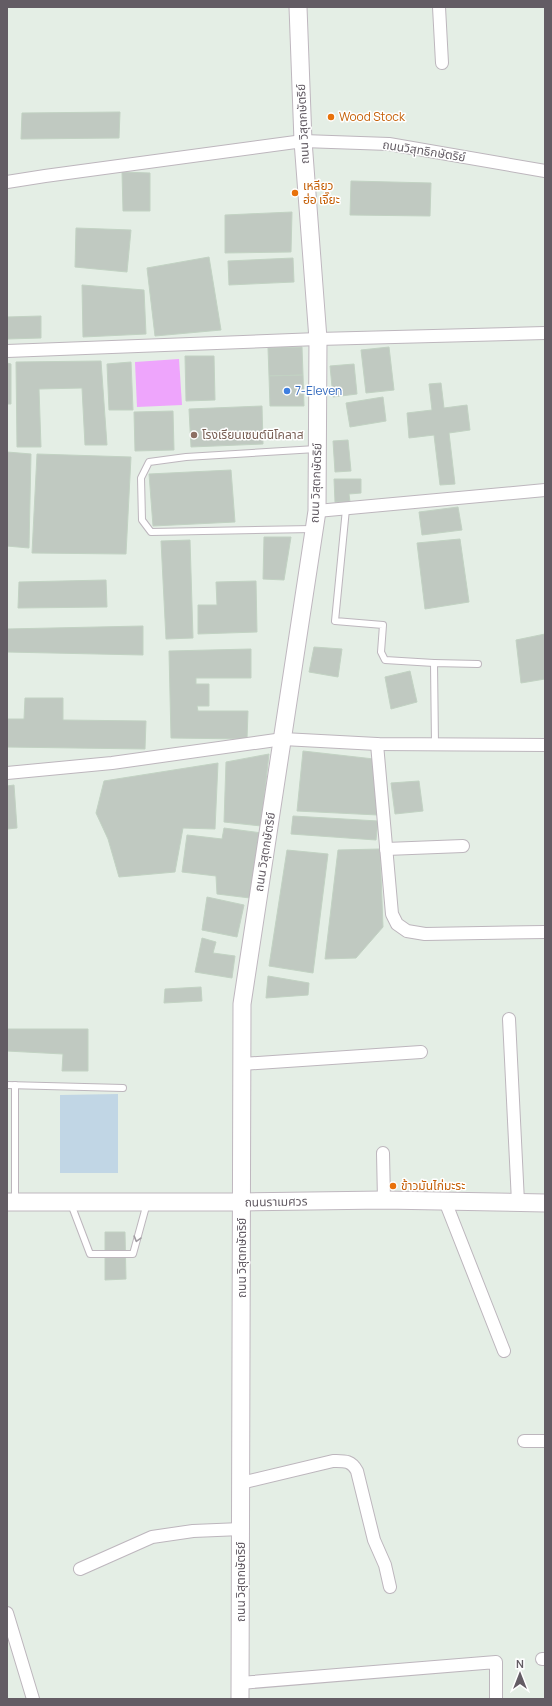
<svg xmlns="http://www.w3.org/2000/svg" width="552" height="1706" viewBox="0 0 552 1706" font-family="Manrope,'Noto Sans Thai',sans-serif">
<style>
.green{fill:#c1d6e5}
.water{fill:#eea5fc}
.building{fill:#c0c9c1;stroke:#c2d2c3}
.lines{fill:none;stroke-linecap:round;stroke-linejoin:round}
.lane-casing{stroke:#bdb6bd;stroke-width:8}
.street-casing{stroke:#bdb6bd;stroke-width:14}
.secondary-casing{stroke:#bfb7bf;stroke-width:19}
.lane{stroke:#fff;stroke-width:6}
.street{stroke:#fff;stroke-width:12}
.secondary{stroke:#fff;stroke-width:17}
.oneway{stroke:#a19da2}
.food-dot{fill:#e8710a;stroke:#fff;stroke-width:1.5}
.shop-dot{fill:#3f7fe0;stroke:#fff;stroke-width:1.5}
.education-dot{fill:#8d6e63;stroke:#fff;stroke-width:1.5}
.labels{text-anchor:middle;stroke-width:3;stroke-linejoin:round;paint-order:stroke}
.food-label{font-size:12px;fill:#c56008;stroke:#fff;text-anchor:start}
.street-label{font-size:12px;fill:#635c64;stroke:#fff}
.shop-label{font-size:12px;fill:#366cbe;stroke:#fff;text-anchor:start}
.education-label{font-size:12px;fill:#785e54;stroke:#fff;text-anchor:start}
</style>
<rect width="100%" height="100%" fill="#e4eee5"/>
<!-- green -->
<path class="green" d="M118,1094v79h-58v-78z"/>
<!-- water -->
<path class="water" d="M179,359l3,46 -45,2 -2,-45z"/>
<!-- building -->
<g class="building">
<path d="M120,112l-1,26 -98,1 1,-26z"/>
<path d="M122,172l28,1v38h-27z"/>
<path d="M351,181l80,2 -1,33 -80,-1z"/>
<path d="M292,212l-1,40 -66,1v-38z"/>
<path d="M76,228l55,2 -4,42 -52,-5z"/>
<path d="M209,257l12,73 -66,6 -8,-68z"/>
<path d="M293,258l1,24 -65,3 -1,-24z"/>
<path d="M82,285l62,5 2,44 -63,3z"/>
<path d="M41,316v22l-34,1v-22z"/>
<path d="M302,347l1,28 -34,1 -1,-28z"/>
<path d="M389,347l5,43 -28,3 -5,-43z"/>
<path d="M185,356h29l1,44 -29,1z"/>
<path d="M101,361l6,84h-22l-3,-57 -43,1 2,58h-24l-1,-85z"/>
<path d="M131,362l2,48h-24l-2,-46z"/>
<path d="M7,363l4,1v40h-4z"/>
<path d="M354,364l3,30 -24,3 -3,-31z"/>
<path d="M303,375l1,31h-34l-1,-30z"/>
<path d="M441,383l3,25 23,-3 3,25 -21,3 6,51 -15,1 -6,-50 -25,3 -2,-25 25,-3 -3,-26z"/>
<path d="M383,397l3,24 -36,6 -4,-24z"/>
<path d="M262,406l1,38 -72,3 -2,-38z"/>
<path d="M173,411l1,39 -39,1 -1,-39z"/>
<path d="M348,440l3,31 -16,1 -2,-31z"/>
<path d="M7,452l24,2 -2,94 -22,-2z"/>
<path d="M37,454l94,3 -5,97 -94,-1z"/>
<path d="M231,470l4,52 -82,4 -4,-52z"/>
<path d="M334,479h27v14l-12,1 1,8h-15z"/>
<path d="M458,507l4,23 -40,5 -3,-23z"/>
<path d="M264,537h27l-7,43 -21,-1z"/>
<path d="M460,539l9,63 -44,7 -8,-66z"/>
<path d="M190,540l3,98 -27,1 -5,-98z"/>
<path d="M106,580l1,27 -89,1 1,-26z"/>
<path d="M256,581l1,51 -59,2v-29h19l-1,-23z"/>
<path d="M143,626v29l-136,-3v-23z"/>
<path d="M545,634v45l-24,4 -5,-43z"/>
<path d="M314,647l28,2 -4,28 -29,-5z"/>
<path d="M251,649v29h-55v6h13v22h-12l1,5h50l-1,28 -76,-1 -2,-87z"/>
<path d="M410,671l7,31 -26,7 -6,-32z"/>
<path d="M25,698h38v22l83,1 -1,28 -138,-2v-28h17z"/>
<path d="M303,751l71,8 4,56 -81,-4z"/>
<path d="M269,754l-8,72 -37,-4 2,-60z"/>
<path d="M218,763l-3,66 -32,-1 -8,44 -56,5 -11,-38 -12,-26 8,-32z"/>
<path d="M419,781l4,30 -28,3 -4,-31z"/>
<path d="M14,785l3,43 -10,1v-43z"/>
<path d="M293,816l85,5 -2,19 -85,-6z"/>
<path d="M224,828l38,5 -12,65 -33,-4 -1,-18 -34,-4 5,-37 35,4z"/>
<path d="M380,849l3,78 -27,31 -31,1 13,-109z"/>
<path d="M287,850l41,4 -15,119 -44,-7z"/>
<path d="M207,897l37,8 -7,32 -35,-7z"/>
<path d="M202,938l14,4 -3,11 22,3 -3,22 -37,-6z"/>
<path d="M268,976l41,7 -1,12 -42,3z"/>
<path d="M201,987l1,14 -38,2 1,-14z"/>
<path d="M7,1029h81v42h-26l1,-17 -56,-3z"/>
<path d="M105,1232h20l1,47 -21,1z"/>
</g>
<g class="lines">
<defs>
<g id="lane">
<path d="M346,509l-11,112 48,4 -2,27 4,8 49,3"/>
<path d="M313,529l-162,3 -9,-12 -1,-42 8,-16 37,-5 130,-8"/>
<path d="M435,745l-1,-82 44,1"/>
<path d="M7,1085l116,3"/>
<path d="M15,1202v-117"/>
<path d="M71,1204l19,50h43l14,-51"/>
</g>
<g id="street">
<path d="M439,7l3,56"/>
<path d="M7,182l38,-6 258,-35 86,3 156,27"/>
<path d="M7,351l311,-12 227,-6"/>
<path d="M317,511l228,-21"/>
<path d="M377,744l15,170 5,10 10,7 18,3 120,-2"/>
<path d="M7,773l105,-10 171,-24 94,5 168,1"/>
<path d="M386,849l77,-3"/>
<path d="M509,1019l9,183"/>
<path d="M242,1064l179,-12"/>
<path d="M383,1153l1,47"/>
<path d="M445,1201l59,150"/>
<path d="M524,1441h21"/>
<path d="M241,1483l92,-22c11,0 18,-1 24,10l17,69 11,25 5,22"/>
<path d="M80,1569l72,-32 41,-6 48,-2"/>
<path d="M7,1613l26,86"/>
<path d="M542,1659h3"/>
<path d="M240,1683l256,-21v37"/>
</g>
<g id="secondary">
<path d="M7,1202h235l142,-2 161,3"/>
<path d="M240,1699l2,-695 75,-493 1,-172 -15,-198 -5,-134"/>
</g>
</defs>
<!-- lane casing -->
<use href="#lane" class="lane-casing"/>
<!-- street casing -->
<use href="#street" class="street-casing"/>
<!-- secondary casing -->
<use href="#secondary" class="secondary-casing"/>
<!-- lane -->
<use href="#lane" class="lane"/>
<!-- street -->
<use href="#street" class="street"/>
<!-- secondary -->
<use href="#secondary" class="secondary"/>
</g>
<!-- one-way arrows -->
<defs><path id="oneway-chevron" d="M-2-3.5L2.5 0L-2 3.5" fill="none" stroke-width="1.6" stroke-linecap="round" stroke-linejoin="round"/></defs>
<use class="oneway" href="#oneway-chevron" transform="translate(137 1239) rotate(106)"/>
<!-- markers -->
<g class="food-dot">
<circle cx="331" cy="117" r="4"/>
<circle cx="295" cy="193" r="4"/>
<circle cx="393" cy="1186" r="4"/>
</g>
<circle class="shop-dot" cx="287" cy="391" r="4"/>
<circle class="education-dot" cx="194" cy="435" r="4"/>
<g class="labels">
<!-- food labels -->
<g class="food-label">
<text x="339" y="121">Wood Stock</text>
<text x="303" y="190">เหลียว<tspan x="303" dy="14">ฮ่อ เจี๊ยะ</tspan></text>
<text x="401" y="1190">ข้าวมันไก่มะระ</text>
</g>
<!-- street labels -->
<g class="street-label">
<text transform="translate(303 124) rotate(-93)" y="4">ถนน วิสุตกษัตริย์</text>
<text transform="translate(424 151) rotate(9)" y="4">ถนนวิสุทธิกษัตริย์</text>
<text transform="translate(316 483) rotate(-88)" y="4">ถนน วิสุตกษัตริย์</text>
<text transform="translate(265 852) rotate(-81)" y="4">ถนน วิสุตกษัตริย์</text>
<text transform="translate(276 1202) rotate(-1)" y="4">ถนนราเมศวร</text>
<text transform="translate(242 1258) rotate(-90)" y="4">ถนน วิสุตกษัตริย์</text>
<text transform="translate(241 1582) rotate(-90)" y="4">ถนน วิสุตกษัตริย์</text>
</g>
<!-- shop labels -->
<g class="shop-label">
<text x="295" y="395">7-Eleven</text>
</g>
<!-- education labels -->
<g class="education-label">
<text x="202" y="439">โรงเรียนเซนต์นิโคลาส</text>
</g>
</g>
<!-- border -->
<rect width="552" height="1706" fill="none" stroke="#635c64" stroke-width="16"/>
<!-- north arrow -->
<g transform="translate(520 1674)" stroke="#ffffff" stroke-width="3" paint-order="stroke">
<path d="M0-3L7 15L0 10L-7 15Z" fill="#635c64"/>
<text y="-6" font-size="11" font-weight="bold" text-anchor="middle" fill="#635c64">N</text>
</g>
</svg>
